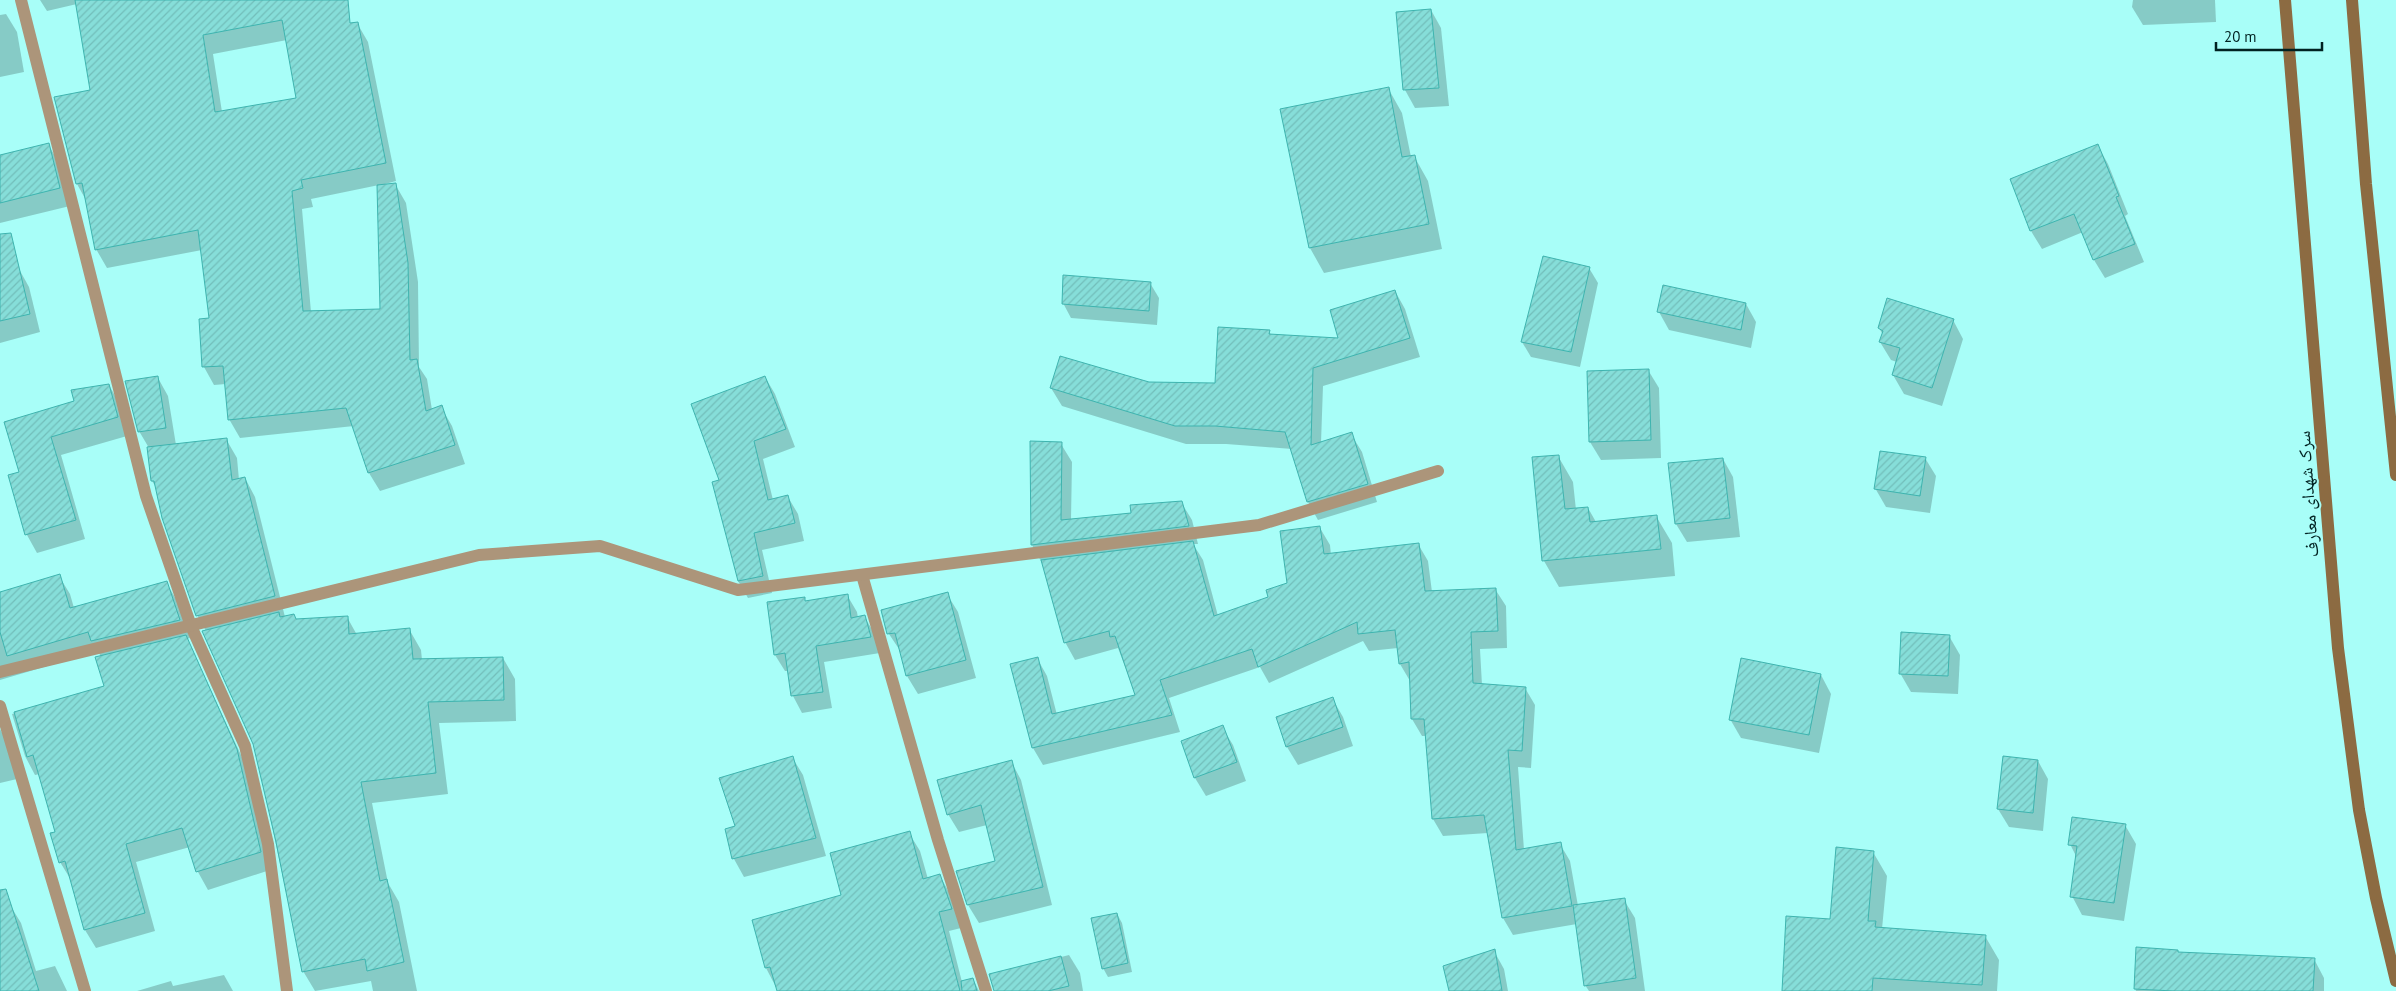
<svg xmlns="http://www.w3.org/2000/svg" width="2396" height="991" viewBox="0 0 2396 991" font-family="'PT Sans','Noto Naskh Arabic',sans-serif">
<style>
.shadow{fill:#0003;fill-rule:evenodd}
.building{fill:url(#building-hatch);stroke:#3eb4af;fill-rule:evenodd}
.lines{fill:none;stroke-linecap:round;stroke-linejoin:round}
.service{stroke:#ac957a;stroke-width:12}
.minor{stroke:#ac957a;stroke-width:12}
.secondary{stroke:#8c6b42;stroke-width:12}
.labels{text-anchor:middle;stroke-width:4;stroke-linejoin:round;paint-order:stroke}
.street-label{font-size:18px;fill:#002221;stroke:#a8fef8}
</style>
<defs>
<pattern id="building-hatch" width="6" height="6" patternUnits="userSpaceOnUse" patternTransform="scale(1.25)"><rect width="6" height="6" fill="#86ded9"/><path d="M-1 1l2-2M0 6l6-6M5 7l2-2" fill="none" stroke="#72beba"/></pattern>
</defs>
<rect width="100%" height="100%" fill="#a8fef8"/>
<!-- shadow -->
<g class="shadow">
<path d="M40,0h269l7,31 41,-8 11,19 28,139 -11,3v1l10,-1 11,19 12,79 1,85 8,12 5,31 9,-3 11,19 13,38 -85,27 -11,-18 -15,-47 -114,12 -11,-19 -3,-35 -12,1 -10,-18 6,-47 -8,-70 -95,18 -11,-19 -9,-47 -10,-18 14,-93 -14,-87 -30,7zM287,40l10,59 -75,13 -9,-58zM379,185l3,125 -71,2 -9,-103 11,-2 -2,-8z"/>
<path d="M2133,0h82l1,22 -73,3 -11,-18z"/>
<path d="M1431,10l10,18 8,78 -34,2 -10,-18z"/>
<path d="M6,14l11,18 7,40 -24,5v-62z"/>
<path d="M1388,88l14,25 9,44 3,-1 14,25 14,68 -118,24 -14,-25 -29,-138z"/>
<path d="M48,144l11,19 11,43 -70,17v-67z"/>
<path d="M2098,146l10,18 20,50 -3,2 19,46 -39,16 -11,-18 -11,-28 -41,17 -11,-18 -20,-51z"/>
<path d="M1589,268l9,15 -18,84 -49,-10 -9,-15z"/>
<path d="M19,269l10,18 11,45 -40,11v-70z"/>
<path d="M1150,283l9,15 -2,27 -86,-7 -8,-15z"/>
<path d="M1395,291l10,18 15,48 -97,29 -2,57 30,-9 11,18 15,50 -59,18 -10,-18 -16,-53 -66,-5h-40l-124,-38 -11,-18 98,-4h67l53,-53 2,4 69,4z"/>
<path d="M1746,304l10,18 -5,26 -82,-18 -10,-18z"/>
<path d="M1953,320l10,19 -21,67 -38,-12 -11,-19 4,-13 -6,-2 -11,-18 3,-7 -4,-7z"/>
<path d="M1648,370l11,18 2,70 -60,2 -11,-18 -2,-70z"/>
<path d="M765,377l10,17 20,53 -32,12 10,41 15,-3 10,17 6,27 -42,9 10,43 -24,5 -10,-17 -17,-100z"/>
<path d="M158,378l10,18 8,49 50,-6 11,19 2,22 6,-2 10,19 30,120 11,3 51,-3 10,18 52,-6 12,21 1,10 81,-2 12,21 1,42 -77,2 9,71 -76,9 16,80 11,19 18,89h-44l-2,-10 -56,10 -12,-20 -49,-229 -48,-111 -9,-16 -40,-126 -5,-8 -3,-33 -10,-17z"/>
<path d="M109,385l10,18 8,33 -66,19 24,84 -48,14 -10,-18 -18,-59 11,-3 55,-71z"/>
<path d="M1061,444l11,18 -1,58 61,-6 49,-12 11,18 6,24h-5l10,16 15,56 52,-18 18,-14 32,-56 10,17 1,10 87,-11 10,17 4,31 63,-3 11,17 1,42 -27,1 2,36 43,3 10,17 -4,63 -13,-1 6,83 36,-6 10,17 8,45 46,-6 11,18 10,73h-56l-4,-6 -8,-61 -64,11 -10,-17 -15,-85 -45,3 -10,-17 -7,-83h-4l-10,-17 -2,-38 -10,-17 -2,-16 -29,3 -6,-10 -94,42 -9,-16 -91,31 11,34 -137,33 -10,-17 -21,-83 25,-7 10,18 10,39 79,-19 -18,-48 -43,12 -10,-18 -23,-79 -10,-18z"/>
<path d="M1558,456l15,26 3,28 12,-2 8,14 60,-6 16,27 3,33 -116,11 -15,-26z"/>
<path d="M1925,458l11,18 -6,37 -44,-6 -11,-19z"/>
<path d="M1723,459l10,18 7,60 -53,5 -11,-18z"/>
<path d="M59,576l11,18 4,14 92,-26 11,19 13,37 -3,1 60,129 23,102 -62,20 -10,-18 -8,-25 -54,15 19,69 -59,17 -11,-18 -14,-50 -11,-18 -3,-29 -17,-59 -5,1 -10,-19 -13,-42 93,-27 -4,-30 -3,-6 -98,29v-87z"/>
<path d="M947,594l11,18 18,66 -58,16 -11,-18 -6,-24 -12,-18 -7,-23z"/>
<path d="M847,595l10,17 1,6 6,-2 10,17 6,20 -56,9 8,46 -30,5 -9,-17 -4,-25h-4l-10,-16 29,-57 2,4z"/>
<path d="M1949,636l11,19 -2,39 -47,-2 -11,-19z"/>
<path d="M1821,675l10,19 -12,59 -78,-15 -11,-19z"/>
<path d="M1332,698l11,19 10,29 -55,19 -11,-18 -10,-29z"/>
<path d="M1222,727l11,18 13,36 -40,15 -11,-18 -13,-36z"/>
<path d="M0,729l5,9 12,41 -17,4z"/>
<path d="M792,757l11,18 23,81 -82,21 -10,-18 -8,-30 10,-2z"/>
<path d="M1011,761l10,19 31,125 -73,18 -11,-18 -10,-33 38,-10 -9,-37 -28,7 -11,-18z"/>
<path d="M2038,761l10,18 -5,52 -34,-4 -11,-18z"/>
<path d="M2125,825l11,19 -12,77 -42,-6 -10,-19 5,-38 -7,-14z"/>
<path d="M909,833l11,18 8,28 12,-3 10,18 11,34 -12,3 13,51 11,-3 6,12h-201l-12,-23z"/>
<path d="M1873,852l14,24 -5,53 103,7 14,24 -2,31h-213z"/>
<path d="M10,905l11,18 15,48 19,-5 12,25h-67v-83z"/>
<path d="M1117,914l5,9 10,49 -24,5 -5,-9z"/>
<path d="M1494,951l10,18 4,22h-58z"/>
<path d="M2178,951l1,2 135,6 10,19v13h-188l-1,-3z"/>
<path d="M1069,955l11,18 3,18h-88l-4,-16z"/>
<path d="M224,975l9,16h-96l34,-10 2,5z"/>
</g>
<!-- building -->
<g class="building">
<path d="M75,0h273l2,23 8,-1 28,141 -85,17 2,8 -11,3 11,120 77,-2 -3,-124 19,-2 12,80 2,97 7,-1 9,52 16,-6 13,40 -87,28 -22,-65 -118,12 -5,-54 -21,1 -3,-48 10,-1 -11,-88 -103,20 -13,-67 -6,1 -22,-87 36,-7zM282,20l14,78 -81,14 -12,-77z"/>
<path d="M1431,9l8,79 -36,2 -7,-78z"/>
<path d="M1389,87l13,70 13,-2 14,69 -120,24 -29,-139z"/>
<path d="M49,143l11,45 -60,15v-48z"/>
<path d="M2098,144l21,52 -3,1 19,47 -42,16 -19,-46 -44,17 -20,-52z"/>
<path d="M11,233l19,81 -30,7v-87z"/>
<path d="M1543,256l47,11 -19,85 -50,-10z"/>
<path d="M1063,275l88,7 -2,29 -87,-7z"/>
<path d="M1663,285l83,18 -5,27 -84,-18z"/>
<path d="M1395,290l15,48 -97,30 -2,77 41,-13 16,52 -61,18 -22,-70 -70,-6h-40l-125,-38 10,-32 89,26 66,1 3,-56 52,3 -1,4 69,4 -8,-28z"/>
<path d="M1887,298l67,21 -22,69 -40,-13 8,-27 -21,-6 4,-11 -5,-3z"/>
<path d="M1649,369l2,71 -62,2 -2,-71z"/>
<path d="M158,376l8,52 -28,4 -13,-51z"/>
<path d="M765,376l21,53 -32,12 14,59 20,-5 7,28 -41,10 9,43 -25,5 -26,-99 7,-2 -28,-76z"/>
<path d="M109,384l9,33 -67,20 25,83 -51,15 -17,-60 11,-3 -15,-50 70,-21 -3,-11z"/>
<path d="M227,438l5,42 13,-3 30,119 -79,20 -34,-98 -8,-37h-3l-4,-34z"/>
<path d="M1030,441l32,1 -1,78 70,-7 -1,-8 52,-4 7,25 -158,19z"/>
<path d="M1880,451l46,6 -6,39 -46,-7z"/>
<path d="M1559,455l6,54 23,-2 2,15 67,-7 4,34 -119,12 -10,-104z"/>
<path d="M1723,458l7,60 -55,6 -7,-61z"/>
<path d="M1320,526l4,28 95,-11 6,48 71,-3 2,43 -27,1 2,51 53,4 -4,64 -14,-1 8,100 45,-8 11,64 -70,12 -18,-103 -52,4 -8,-100h-13l-2,-57 -10,2 -4,-34 -37,4 -1,-12 -99,45 -6,-18 -92,31 12,35 -140,33 -22,-84 28,-7 14,57 83,-19 -20,-59 -5,1 -1,-6 -45,12 -23,-83 152,-19 21,75 54,-19 -2,-7 21,-7 -7,-52z"/>
<path d="M60,574l10,34 97,-27 13,39 -89,21 -3,-9 -81,24 -7,-24v-40z"/>
<path d="M948,592l18,68 -60,16 -11,-43 -8,1 -6,-24z"/>
<path d="M848,594l3,24 14,-3 6,22 -55,9 7,46 -32,4 -6,-43 -11,2 -7,-53 38,-5v4z"/>
<path d="M279,612l1,5 14,-3 2,5 52,-3 1,18 61,-6 3,31 90,-2 1,43 -76,2 8,71 -75,9 19,99 7,-2 17,83 -37,9 -2,-12 -63,13 -26,-130 -23,-98 -51,-113z"/>
<path d="M1901,632l49,3 -2,41 -49,-2z"/>
<path d="M186,635l51,114 24,103 -65,20 -14,-44 -56,16 19,69 -61,17 -19,-69 -6,2 -9,-30 5,-1 -22,-77 -6,2 -13,-45 90,-26 -9,-29z"/>
<path d="M1741,658l80,16 -12,61 -80,-15z"/>
<path d="M1333,697l10,30 -57,20 -10,-30z"/>
<path d="M1223,725l14,37 -43,16 -13,-37z"/>
<path d="M793,756l23,82 -84,21 -7,-30 10,-3 -16,-48z"/>
<path d="M2003,756l35,4 -5,53 -36,-4z"/>
<path d="M1012,760l31,127 -76,18 -11,-34 39,-10 -14,-56 -34,10 -10,-35z"/>
<path d="M2072,817l54,7 -12,79 -44,-6 7,-51 -9,-1z"/>
<path d="M910,831l13,48 17,-5 12,35 -13,3 21,79h-183l-7,-24 -5,1 -13,-48 89,-25 -11,-42z"/>
<path d="M1836,847l38,4 -6,70h8l-1,6 111,8 -4,50 -109,-7 -1,13h-90l4,-75 44,3z"/>
<path d="M6,889l33,102h-39v-101z"/>
<path d="M1625,898l11,80 -52,8 -11,-81z"/>
<path d="M1117,913l11,50 -26,6 -11,-51z"/>
<path d="M2136,947l42,3v2l137,6 -2,33h-139l-40,-2z"/>
<path d="M1495,949l7,42h-53l-6,-25z"/>
<path d="M1061,956l8,30 -21,5h-54l-5,-17z"/>
<path d="M973,978l4,13h-15l-1,-10z"/>
</g>
<g class="lines">
<!-- service -->
<path class="service" d="M0,706l85,285"/>
<!-- minor -->
<g class="minor">
<path d="M21,0l125,496 45,130 54,120 23,98 19,147"/>
<path d="M862,575l76,265 48,151"/>
<path d="M0,672l479,-117 121,-9 138,44 521,-65 179,-54"/>
</g>
<!-- secondary -->
<g class="secondary">
<path d="M2285,0l53,648 21,162 17,88 20,83"/>
<path d="M2352,0l14,184 30,291"/>
</g>
</g>
<g class="labels">
<!-- street labels -->
<g class="street-label">
<text transform="translate(2308 494) rotate(-94)" y="6">سرک شهدای معارف</text>
</g>
</g>
<!-- scale -->
<path d="M2216 42v8h106v-8" fill="none" stroke="#002221" stroke-width="2.5"/>
<text x="2224" y="42" font-size="15" fill="#002221" stroke="#a8fef8" stroke-width="4" paint-order="stroke">20 m</text>
</svg>
